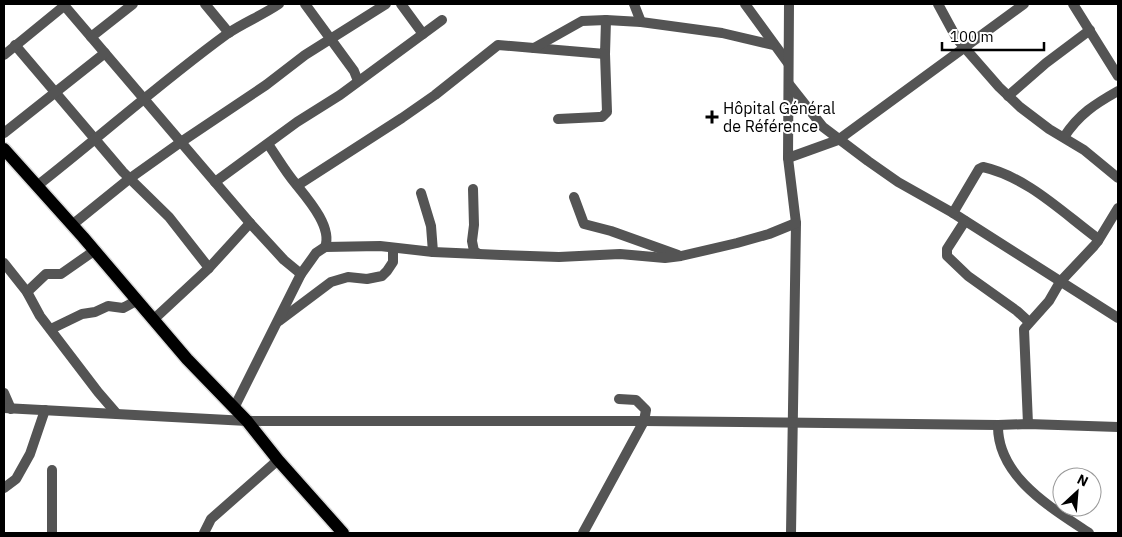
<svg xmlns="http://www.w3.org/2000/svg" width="1122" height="537" viewBox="0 0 1122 537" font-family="'IBM Plex Sans',sans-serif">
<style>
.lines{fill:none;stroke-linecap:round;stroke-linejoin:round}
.major-casing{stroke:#dbdbdb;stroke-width:15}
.minor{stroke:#545454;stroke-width:10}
.major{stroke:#000;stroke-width:12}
.poi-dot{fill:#000;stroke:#fff;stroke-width:2}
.labels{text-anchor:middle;stroke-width:4;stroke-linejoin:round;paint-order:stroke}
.poi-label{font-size:16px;fill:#000;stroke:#fff;text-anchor:start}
</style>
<rect width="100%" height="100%" fill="#fff"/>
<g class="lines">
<defs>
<path id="major" d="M4,149l79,88 104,122 60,62 31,39 65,73"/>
</defs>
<!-- major casing -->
<use href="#major" class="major-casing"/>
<!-- minor -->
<g class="minor">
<path d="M63,4l187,219 34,37 17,14"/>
<path d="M205,4l24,29"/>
<path d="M305,4l49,67 4,10"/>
<path d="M401,4l22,30"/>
<path d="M634,4l7,18"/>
<path d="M745,4l43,59"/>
<path d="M789,4l-1,154 8,65 -5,310"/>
<path d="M938,4l19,35 42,48 21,20 29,22 35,21 34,28"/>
<path d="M1073,4l45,72"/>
<path d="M91,37l42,-33"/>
<path d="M15,45l108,127 46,45 40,51"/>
<path d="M534,48l71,6 1,-34"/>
<path d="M4,55l60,-49"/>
<path d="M789,84l34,43 45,34 30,21 55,31 165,105"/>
<path d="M1008,96l38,-33 44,-33"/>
<path d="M558,119l41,-2h3l5,-5 -2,-58"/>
<path d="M4,133l101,-80"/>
<path d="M1064,137c15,-23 31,-33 54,-46"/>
<path d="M268,144c9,13 17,27 27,39 12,15 38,44 30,64"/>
<path d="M788,158l50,-18 186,-136"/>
<path d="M215,182l82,-60 43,-27 102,-75"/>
<path d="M298,185l104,-67 33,-23 63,-50 36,3 48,-27 24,-1 35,2 81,11 51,12"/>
<path d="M37,186c64,-50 124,-104 190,-152 16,-11 36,-19 52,-30"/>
<path d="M473,189l1,36 -2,16 2,10 5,3"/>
<path d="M421,193l10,33 2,26"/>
<path d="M574,197l10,27 27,7 67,24"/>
<path d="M953,213l26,-44 4,-2c44,10 79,45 114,71l1,3 -4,5 -34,36 -11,19 -25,28 4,95"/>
<path d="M965,221l-18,28v7l21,20 49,35 12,11"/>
<path d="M72,225l57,-46 52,-37 85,-57 39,-30 81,-51"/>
<path d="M1098,241l20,-33"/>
<path d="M4,263l23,29 13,24 58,76 19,22"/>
<path d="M27,292l19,-18h15l33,-23"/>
<path d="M153,320l56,-52 41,-45"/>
<path d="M279,321l52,-39 17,-5 19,2 15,-3 5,-5 6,-9v-14"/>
<path d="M51,329l31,-15 13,-2 13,-6 15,2 13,-7"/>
<path d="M4,393l7,16"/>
<path d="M4,408l243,13h397l354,4 30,-1 90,3"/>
<path d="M234,408l67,-134 15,-21 9,-6 55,-1 53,6 68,3 58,2 61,-3 45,4 16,-2 56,-13 32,-9 27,-11"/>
<path d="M998,425c-1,52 54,83 91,108"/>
<path d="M4,488l12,-9 14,-25 15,-44"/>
<path d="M52,533v-63"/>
<path d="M204,533l7,-14 67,-59"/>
<path d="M583,533l61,-112 2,-11 -10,-10 -17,-1"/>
</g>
<!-- major -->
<use href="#major" class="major"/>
</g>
<!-- markers -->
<path class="poi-dot" d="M709.5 109.5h5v5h5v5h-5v5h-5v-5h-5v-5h5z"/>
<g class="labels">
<!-- poi labels -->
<g class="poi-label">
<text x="723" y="114">Hôpital Général<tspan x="723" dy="18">de Référence</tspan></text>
</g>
</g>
<!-- border -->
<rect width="1122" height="537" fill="none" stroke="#000000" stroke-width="10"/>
<!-- north arrow -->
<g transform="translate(1077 492) rotate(26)"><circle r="24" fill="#ffffff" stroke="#999999"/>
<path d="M0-4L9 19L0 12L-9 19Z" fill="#000000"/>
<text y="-8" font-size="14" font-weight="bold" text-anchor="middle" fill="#000000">N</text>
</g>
<!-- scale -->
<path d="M942 42v8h102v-8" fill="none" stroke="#000000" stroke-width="2.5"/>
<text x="950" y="42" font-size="15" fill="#000000" stroke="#ffffff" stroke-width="4" paint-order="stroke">100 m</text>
</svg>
